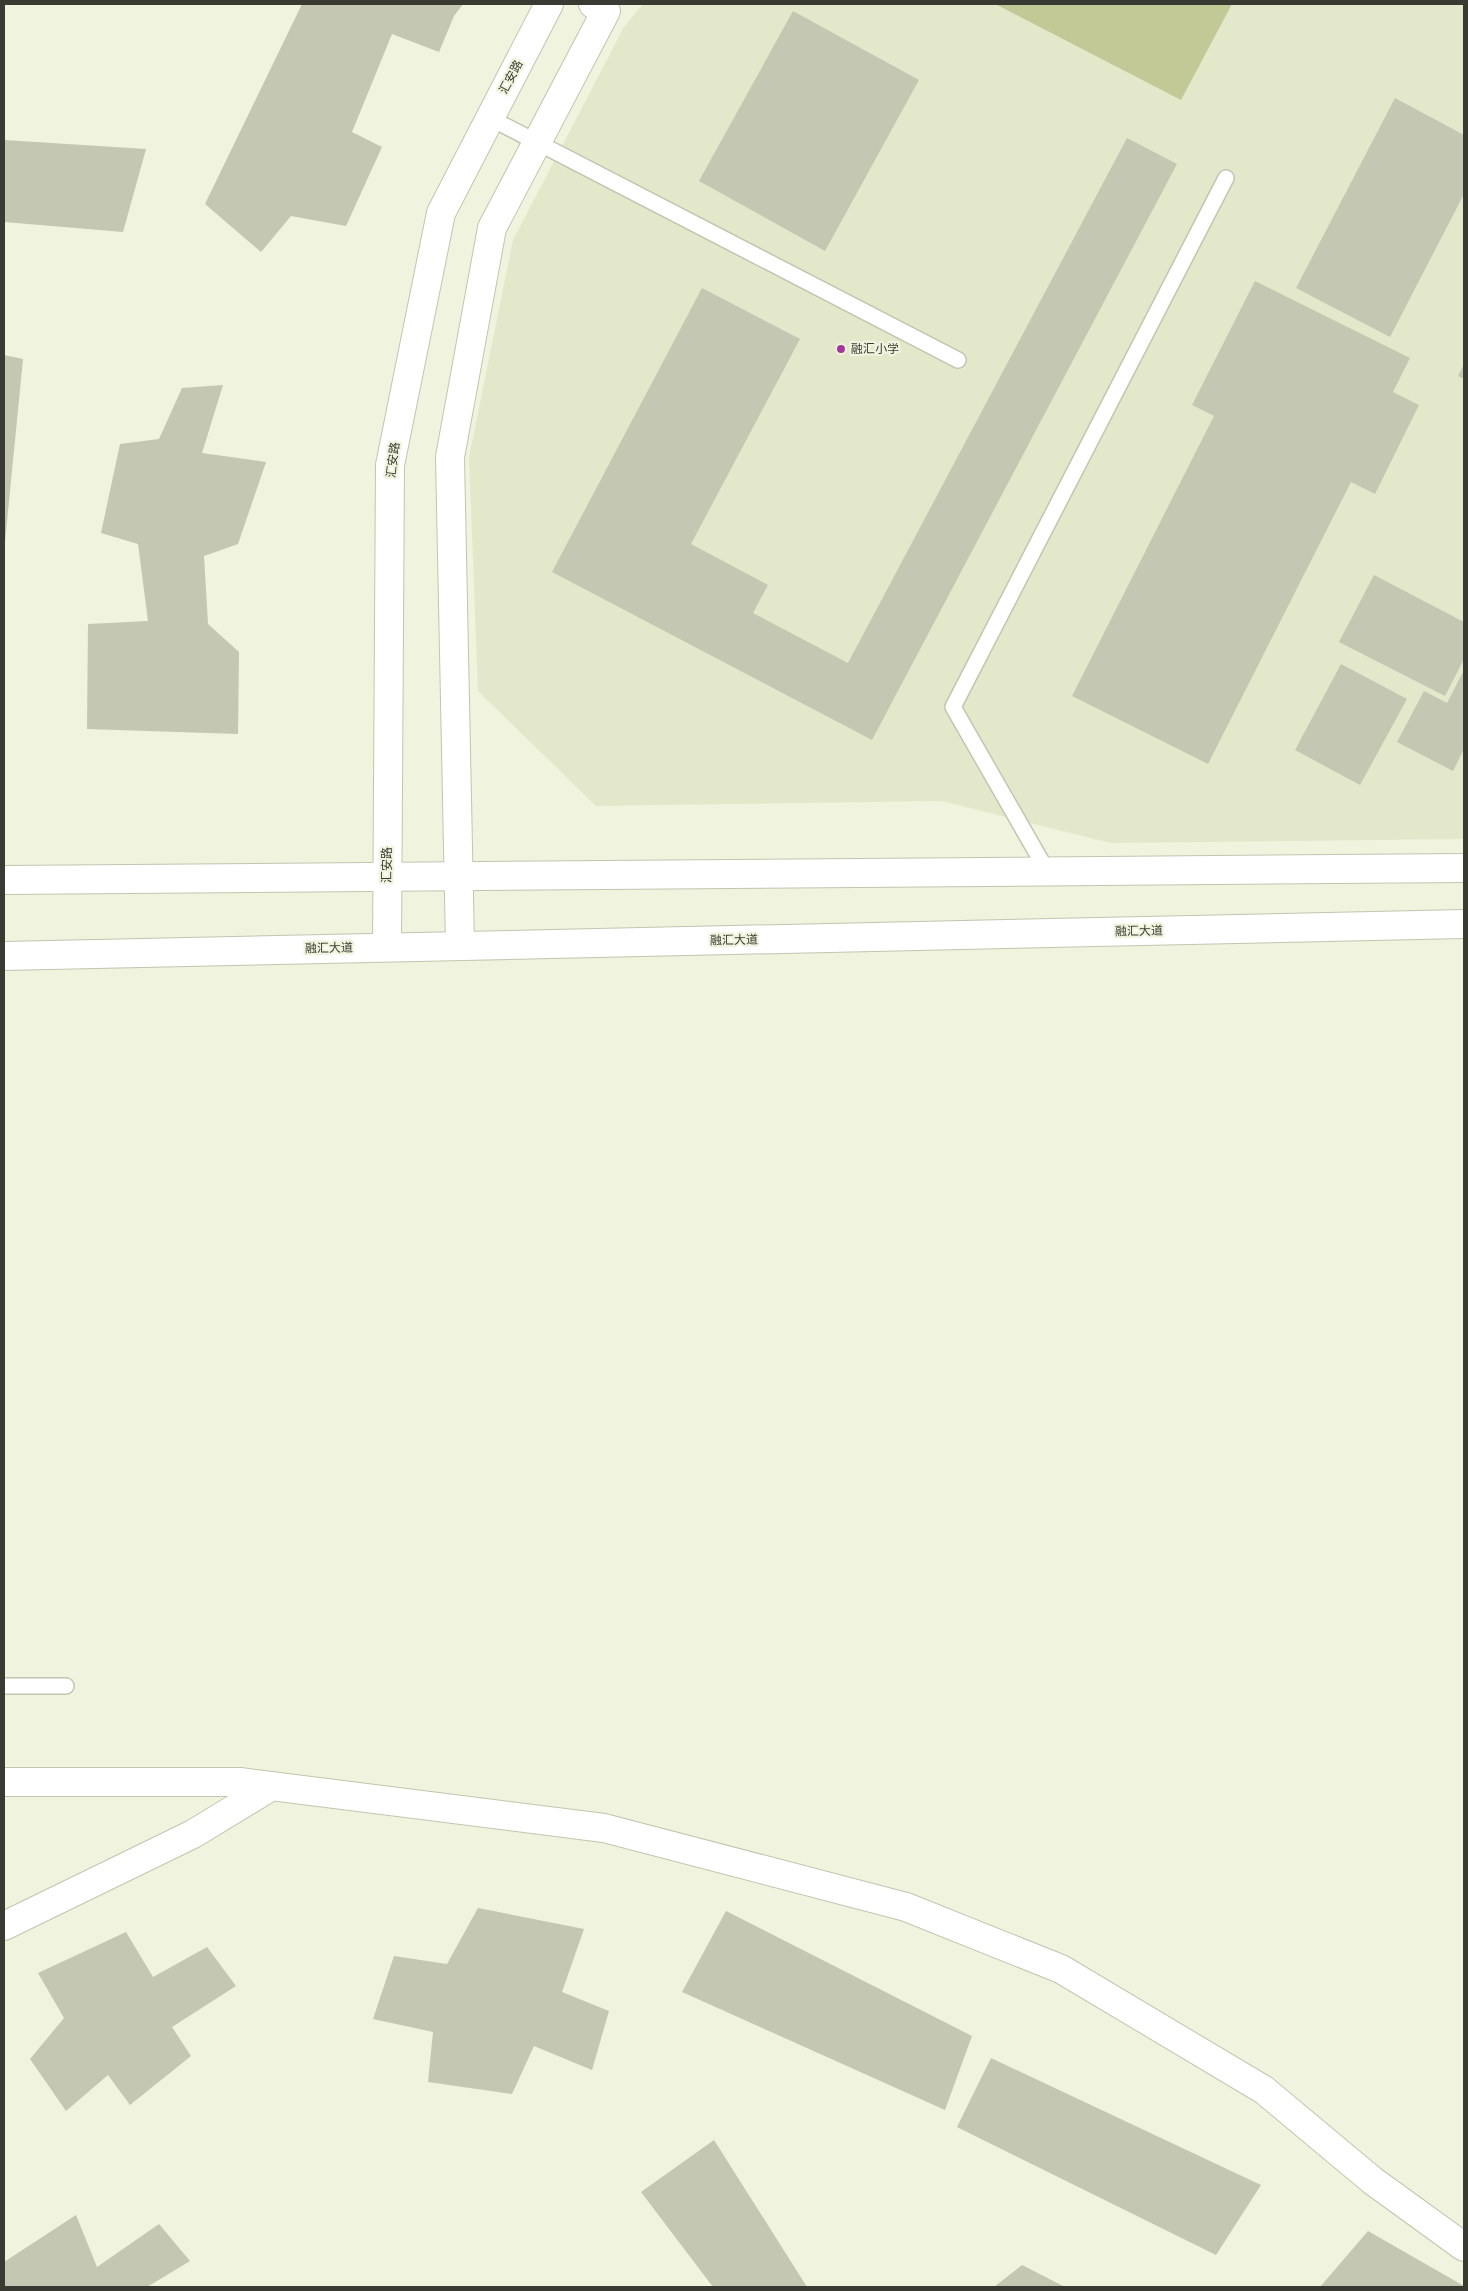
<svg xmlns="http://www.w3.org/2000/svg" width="1468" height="2291" viewBox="0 0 1468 2291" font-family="'Work Sans','Noto Sans SC',sans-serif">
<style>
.built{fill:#e4e8cb}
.green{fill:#c2c997}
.building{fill:#c4c7b1}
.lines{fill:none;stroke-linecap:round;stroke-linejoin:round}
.service-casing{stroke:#c2c5af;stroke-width:18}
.minor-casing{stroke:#c2c5af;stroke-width:30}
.tertiary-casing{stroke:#c2c5af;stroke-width:30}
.secondary-casing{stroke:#c2c5af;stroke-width:30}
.service{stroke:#fff;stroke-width:15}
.minor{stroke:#fff;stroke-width:28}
.tertiary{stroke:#fff;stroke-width:28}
.secondary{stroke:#fff;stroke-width:28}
.poi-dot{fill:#a23899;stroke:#f0f3dd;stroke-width:2}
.labels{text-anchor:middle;stroke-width:4.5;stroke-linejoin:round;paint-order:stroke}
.street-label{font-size:12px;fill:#393b32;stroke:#f0f3dd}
.poi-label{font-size:12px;fill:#393b32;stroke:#f0f3dd;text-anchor:start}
</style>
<rect width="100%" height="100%" fill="#f0f3dd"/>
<!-- built -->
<path class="built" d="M643,4h821v835l-353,4 -169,-42 -346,5 -118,-115 -9,-234 44,-217 111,-213z"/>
<!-- green -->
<path class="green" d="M995,4h237l-51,96z"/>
<!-- building -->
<g class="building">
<path d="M302,4h161l-9,12 -15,36 -47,-18 -40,98 30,15 -36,79 -55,-10 -30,36 -56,-48z"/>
<path d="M793,11l126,69 -94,171 -126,-70z"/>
<path d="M1395,98l69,37v59l-74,143 -94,-49z"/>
<path d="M1127,138l50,26 -305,576 -320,-168 150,-284 98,51 -109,205 77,41 -15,28 95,50z"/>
<path d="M4,140l142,9 -23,83 -119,-10z"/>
<path d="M1255,281l155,77 -17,34 26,13 -44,89 -24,-12 -143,282 -136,-68 142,-280 -22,-11z"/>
<path d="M4,355l19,4 -18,183h-1z"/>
<path d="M1464,364v15l-6,-3z"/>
<path d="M223,385l-21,68 64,9 -28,82 -34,12 4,68 31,28 -1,82 -151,-5 1,-105 60,-3 -10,-77 -37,-11 19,-89 39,-5 23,-51z"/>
<path d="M1374,575l90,47v37l-19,37 -106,-54z"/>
<path d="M1341,664l66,35 -47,86 -65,-35z"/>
<path d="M1464,670v79l-11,22 -56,-29 27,-51 23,12z"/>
<path d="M478,1908l106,21 -22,63 47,19 -17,59 -58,-24 -22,48 -84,-12 5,-50 -60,-13 21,-63 53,8z"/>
<path d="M726,1911l246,125 -27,74 -263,-118z"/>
<path d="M126,1932l27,45 54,-30 29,39 -64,41 19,29 -61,49 -22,-30 -42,36 -36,-52 34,-41 -26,-45z"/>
<path d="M991,2058l270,127 -45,70 -259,-128z"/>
<path d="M714,2140l93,147h-94l-72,-95z"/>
<path d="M76,2215l21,52 62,-43 31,37 -43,26h-143v-25z"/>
<path d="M1368,2231l96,55v1h-144z"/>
<path d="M1022,2265l43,22h-71z"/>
</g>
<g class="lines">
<defs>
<g id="service">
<path d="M490,118l468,242"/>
<path d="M1047,871l-94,-164 273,-529"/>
<path d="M4,1686h62"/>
</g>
<g id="minor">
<path d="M4,1782h236l364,46 302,79 155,62 203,121 109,91 91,66"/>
<path d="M4,1926l189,-92 79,-48"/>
</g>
<g id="tertiary">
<path d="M460,945l-10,-488 42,-229 114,-217 -13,-7"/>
<path d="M387,947l3,-482 51,-252 108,-209"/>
</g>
<g id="secondary">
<path d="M4,880l1460,-12"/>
<path d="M4,956l1460,-32"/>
</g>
</defs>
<!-- service casing -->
<use href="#service" class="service-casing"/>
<!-- minor casing -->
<use href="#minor" class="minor-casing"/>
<!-- tertiary casing -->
<use href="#tertiary" class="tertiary-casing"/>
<!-- secondary casing -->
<use href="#secondary" class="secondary-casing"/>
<!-- service -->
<use href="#service" class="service"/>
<!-- minor -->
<use href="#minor" class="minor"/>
<!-- tertiary -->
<use href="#tertiary" class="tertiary"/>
<!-- secondary -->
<use href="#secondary" class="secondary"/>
</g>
<!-- markers -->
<circle class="poi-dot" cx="841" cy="349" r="5"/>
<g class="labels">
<!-- street labels -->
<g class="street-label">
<text transform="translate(511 77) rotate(-62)" y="4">汇安路</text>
<text transform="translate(393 460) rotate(-83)" y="4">汇安路</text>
<text transform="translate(387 865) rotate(-90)" y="4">汇安路</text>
<text transform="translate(1139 931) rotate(-1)" y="4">融汇大道</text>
<text transform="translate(734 940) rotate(-1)" y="4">融汇大道</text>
<text transform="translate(329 948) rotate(-1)" y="4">融汇大道</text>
</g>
<!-- poi labels -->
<g class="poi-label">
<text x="851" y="353">融汇小学</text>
</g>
</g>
<!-- border -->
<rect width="1468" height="2291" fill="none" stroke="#393b32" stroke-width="10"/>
</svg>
